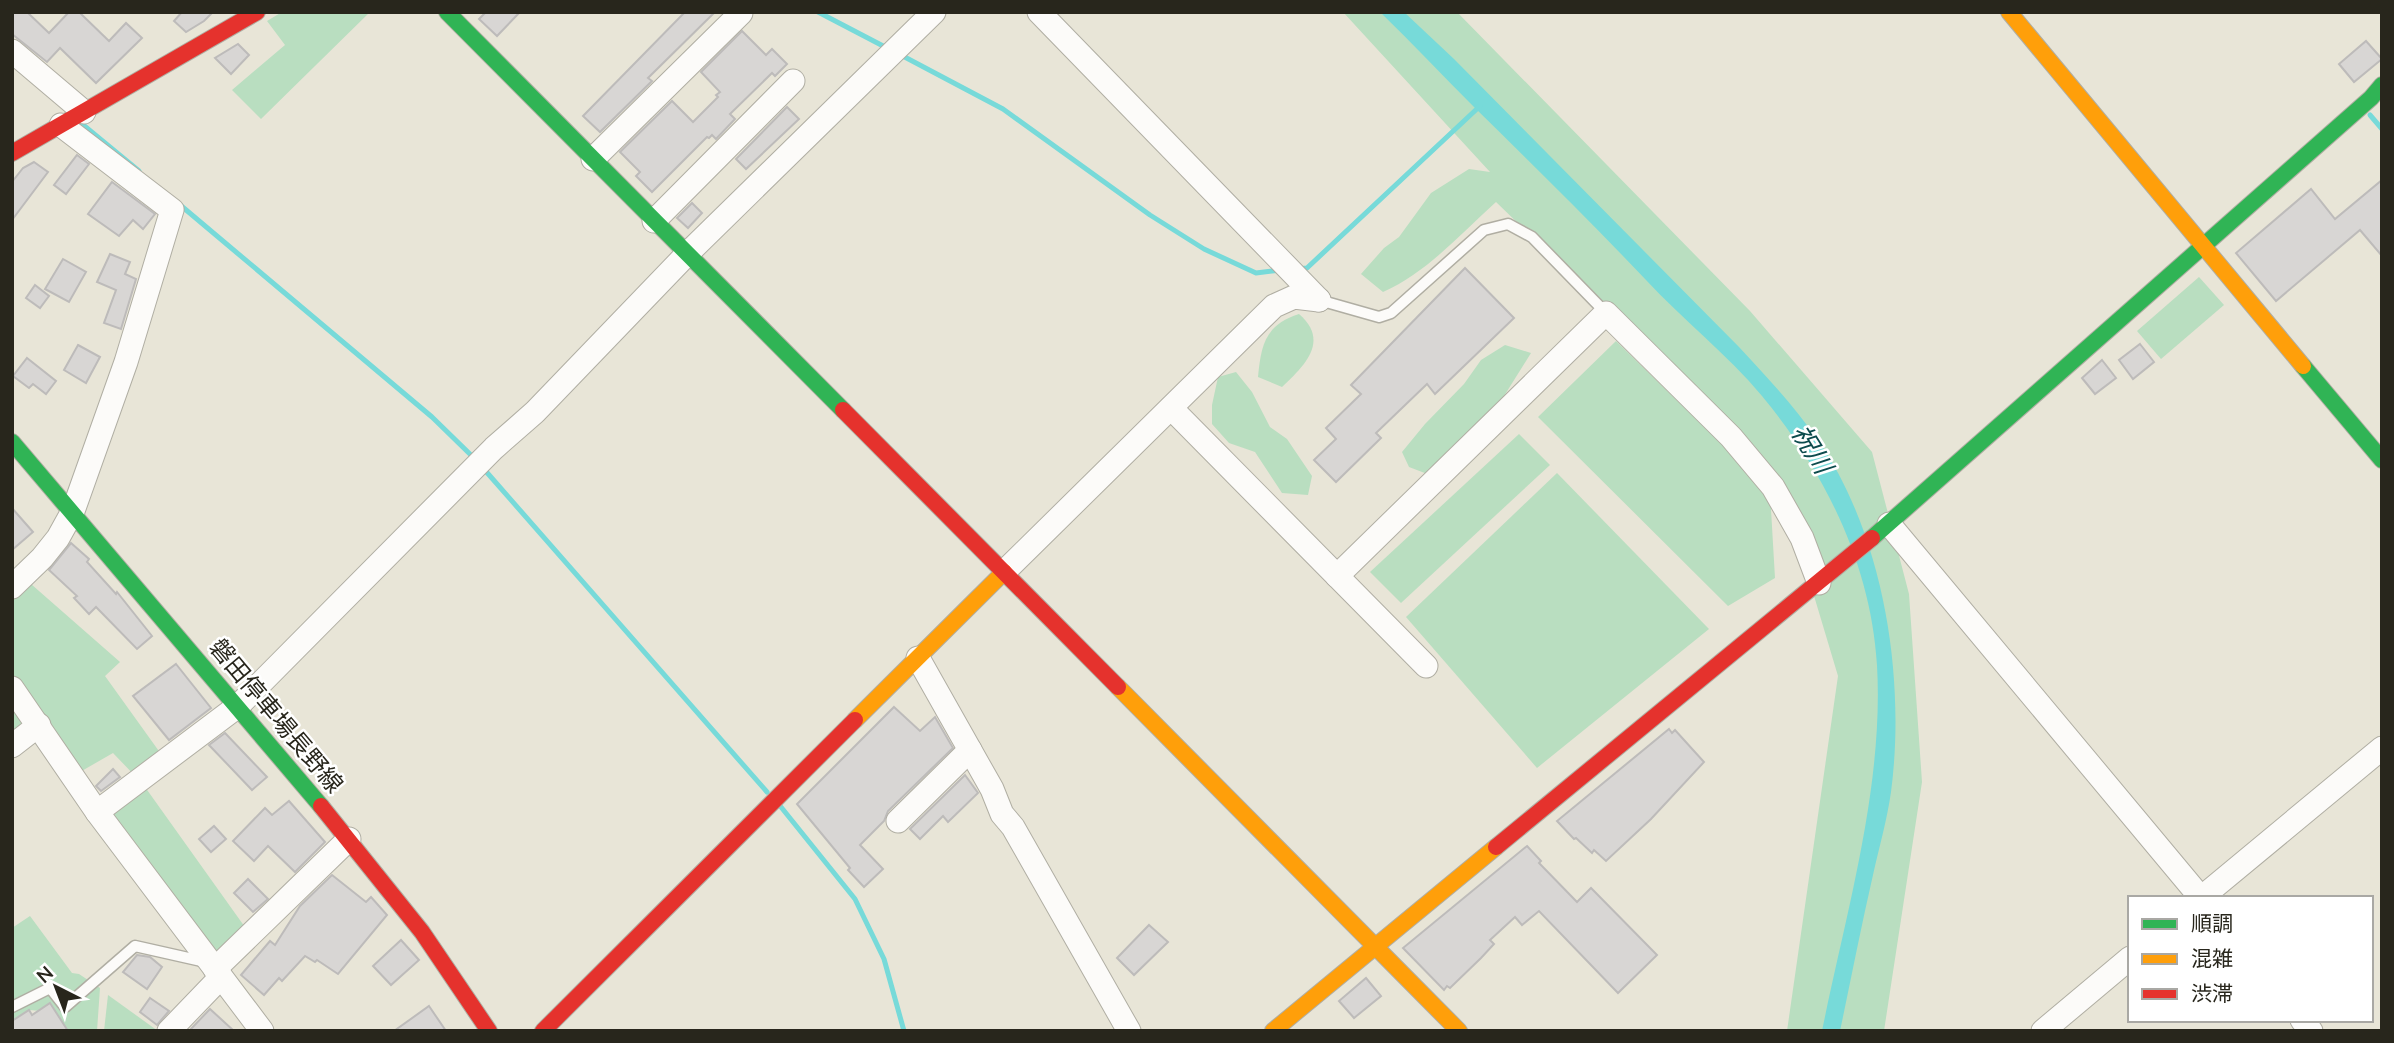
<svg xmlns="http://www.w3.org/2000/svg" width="2394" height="1043" viewBox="0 0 2394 1043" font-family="Mulish,'Noto Sans JP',sans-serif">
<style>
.green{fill:#b9dec0}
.water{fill:#77dad9}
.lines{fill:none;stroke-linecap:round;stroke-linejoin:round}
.stream{stroke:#77dad9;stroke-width:5}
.building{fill:#d8d6d4;stroke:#bdbbba;stroke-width:2}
.lane-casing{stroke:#b0aea3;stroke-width:13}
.street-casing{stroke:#b0aea3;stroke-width:25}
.fast-casing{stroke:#b0aea3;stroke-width:18}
.slow-casing{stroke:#b0aea3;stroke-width:18}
.jam-casing{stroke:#b0aea3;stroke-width:18}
.lane{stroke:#fcfbf9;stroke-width:10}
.street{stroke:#fcfbf9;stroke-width:23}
.fast{stroke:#30b455;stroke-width:16}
.slow{stroke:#ff9f0a;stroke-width:16}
.jam{stroke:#e5322d;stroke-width:16}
.labels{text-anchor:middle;stroke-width:5;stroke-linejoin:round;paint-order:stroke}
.street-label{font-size:24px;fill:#28261c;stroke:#fff}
.water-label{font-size:26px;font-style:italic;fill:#0c4b4d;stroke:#fff}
</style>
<rect width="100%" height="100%" fill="#e8e5d7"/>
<!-- green -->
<g class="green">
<path d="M282,12h88l-109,107 -29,-29 53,-45 -18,-24z"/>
<path d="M1343,12h114l293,299 122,141 37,142 13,188 -38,249h-97l51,-355 -47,-157 -21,-27 5,86 -47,28 -190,-189 78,-76 148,144 -73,-95 -195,-188c-36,32 -68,70 -113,90l-22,-18 23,-26 15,-11 32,-44 38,-24 21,3z"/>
<path d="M2199,277l25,28 -63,54 -24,-28z"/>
<path d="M1299,314c31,27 6,51 -17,73l-24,-10c3,-32 7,-52 41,-63z"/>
<path d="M1505,345l26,8 -32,51 -69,71 -21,-8 -7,-15 23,-28 39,-40 17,-24z"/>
<path d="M1236,372l16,20 18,35 17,12 25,37 -4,19 -26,-2 -27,-41 -26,-9 -17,-19v-19l6,-28z"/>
<path d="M1519,434l31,31 -149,138 -31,-31z"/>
<path d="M1557,473l152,156 -172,139 -131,-151z"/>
<path d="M23,577l97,85 -15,14 61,85 -26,19 107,150 -32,39 -118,-157 42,-32 -26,-27 -40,23 -35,-50 -26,20v-159z"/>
<path d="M30,916l42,57 7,1 21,14 -3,43h-28l-15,-19 -25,-2 -17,11v-93z"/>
<path d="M108,995l50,36h-54z"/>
</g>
<!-- water -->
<path class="water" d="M1380,12h24l50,47 285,288c28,30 55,59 79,93 66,96 88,238 73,352 -4,28 -12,56 -18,83 -12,52 -22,104 -33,156h-18c24,-118 62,-245 55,-366 -6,-100 -52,-193 -115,-269 -35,-42 -79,-76 -116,-116 -56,-59 -114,-116 -172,-173 -31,-31 -62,-64 -94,-95z"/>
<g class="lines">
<!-- stream -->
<g class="stream">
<path d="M818,12l69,36"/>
<path d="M899,54l104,55 147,106 54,34 52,24 25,-3"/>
<path d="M2370,115l12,14"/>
<path d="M82,124l57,47"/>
<path d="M179,204l253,213 42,41"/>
<path d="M1298,269l9,-1 173,-162"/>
<path d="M483,468l284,324"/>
<path d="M781,807l74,92 29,60 20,72"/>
</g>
</g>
<!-- building -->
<g class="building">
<path d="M12,12h15l22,21 20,-21h10l30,29 17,-18 16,15 -46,45 -36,-35 -13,14 -35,-28z"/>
<path d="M182,12h31l-9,9 -18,11 -12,-11z"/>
<path d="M486,12h34l-23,24 -18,-17z"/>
<path d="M685,12h30l-67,66 4,3 -52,51 -17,-16z"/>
<path d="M742,31l24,24 6,-6 15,15 -12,12 -3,-3 -42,41 5,5 -19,20 -4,-4 -3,3 -2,-1 -55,55 -16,-16 4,-4 -20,-20 52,-51 21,21 25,-25 -2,-2 4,-3 -19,-20z"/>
<path d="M2366,41l16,18 -28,23 -15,-18z"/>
<path d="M238,44l11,11 -18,19 -16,-16z"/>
<path d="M787,107l12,12 -53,50 -10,-10z"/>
<path d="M77,155l12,9 -23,30 -12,-9z"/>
<path d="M34,162l14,10 -36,48v-38l11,-14z"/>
<path d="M2382,180v76l-22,-26 -84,71 -40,-48 75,-64 24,30z"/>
<path d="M112,182l43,32 -12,15 -10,-9 -14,16 -31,-22z"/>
<path d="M692,203l10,10 -14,15 -11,-10z"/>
<path d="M110,254l20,8 -5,12 11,5 -15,50 -17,-6 12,-33 -19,-8z"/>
<path d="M63,259l23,13 -17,30 -24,-13z"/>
<path d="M1465,268l49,50 -79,76 -8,-10 -51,49 5,5 -45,44 -22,-22 22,-21 -10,-11 35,-34 -10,-9z"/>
<path d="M35,285l14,11 -9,12 -14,-10z"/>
<path d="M2140,344l14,18 -21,17 -14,-19z"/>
<path d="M78,345l22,12 -14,26 -22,-13z"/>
<path d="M27,358l29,23 -10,13 -13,-10 -4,4 -16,-12z"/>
<path d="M2102,360l14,18 -21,16 -13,-16z"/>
<path d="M12,508l21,24 -21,18z"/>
<path d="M71,543l18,16 -2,3 29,32 1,-2 35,44 -15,13 -41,-42 -7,7 -15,-16 3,-2 -28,-26z"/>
<path d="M176,664l35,44 -42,32 -36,-44z"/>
<path d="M894,707l26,24 15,-14 18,31 -65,63 -4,10 -24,24 23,24 -19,18 -16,-17 2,-2 -53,-64z"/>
<path d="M1669,729l3,4 3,-3 29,32 -53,57 -45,42 -12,-11 -2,3 -16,-15 -2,1 -17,-18z"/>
<path d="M225,733l42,44 -15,13 -43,-45z"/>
<path d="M113,769l7,8 -19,14 -5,-5z"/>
<path d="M965,775l13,18 -30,29 -5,-6 -23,23 -10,-10z"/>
<path d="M289,801l36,41 -30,30 -27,-26 -14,15 -21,-20 32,-33 7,7z"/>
<path d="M214,826l12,13 -15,13 -12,-13z"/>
<path d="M1527,846l14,15 -2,2 38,39 14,-14 66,67 -39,38 -79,-82 -17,14 -7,-8 -25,23 4,4 -13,14 -31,30 -3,-2 -3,4 -41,-42z"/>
<path d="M332,875l34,27 5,-5 16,18 -49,59 -21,-14 -2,2 -10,-6 -23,25 -3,-3 -15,17 -23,-20 29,-34 5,4 25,-39z"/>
<path d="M248,879l20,20 -15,13 -19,-19z"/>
<path d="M1149,925l19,17 -34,33 -17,-17z"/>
<path d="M401,940l18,20 -28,25 -18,-19z"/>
<path d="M137,955l13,2 12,10 -15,22 -24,-17z"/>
<path d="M1366,978l15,18 -27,22 -15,-17z"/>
<path d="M150,998l19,13 -12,14 -17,-13z"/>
<path d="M50,1003l18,28h-56v-10l17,-11 3,5z"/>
<path d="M429,1006l17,25h-52z"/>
<path d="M210,1009l24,22h-45z"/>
</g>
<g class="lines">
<defs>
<g id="lane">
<path d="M1319,300l60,17 12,-4 93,-83 24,-6 24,13 74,76"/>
<path d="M12,1007l38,-19 15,19 70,-61 71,16"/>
</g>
<g id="street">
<path d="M1039,12l280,288"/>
<path d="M12,51l72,61"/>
<path d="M593,159l148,-146"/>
<path d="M654,221l139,-140"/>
<path d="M1171,408l255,258"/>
<path d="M1889,524l312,374"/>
<path d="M1004,572l270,-266 20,-9 25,3"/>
<path d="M1337,576l269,-263 125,124 42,50 29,51 17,45"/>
<path d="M12,587l30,-29 16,-20 15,-27 53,-149 46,-152 -111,-85"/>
<path d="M918,658l74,131 10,25 11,13 116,204"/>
<path d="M12,688l85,124 165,219"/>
<path d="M12,746l27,-21"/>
<path d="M97,812l141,-106 256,-258 41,-36 152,-158 247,-242"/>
<path d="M898,821l72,-71"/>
<path d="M2201,898l181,-150"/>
<path d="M215,969l134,-130"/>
<path d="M2302,1020l9,11"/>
<path d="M169,1031l52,-54"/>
<path d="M2043,1031l87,-73"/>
</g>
<g id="fast">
<path d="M447,12l396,398"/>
<path d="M2303,366l79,94"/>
<path d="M12,442l309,364"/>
<path d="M1872,538l499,-440 11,-13"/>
</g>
<g id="slow">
<path d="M2009,12l294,354"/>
<path d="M1118,687l341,344"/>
<path d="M855,720l149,-148"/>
<path d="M1273,1031l223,-184"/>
</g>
<g id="jam">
<path d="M12,153l245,-141"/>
<path d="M843,410l275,277"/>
<path d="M321,806l101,126 67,99"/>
<path d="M1496,847l376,-309"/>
<path d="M543,1031l312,-311"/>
</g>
</defs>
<!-- lane casing -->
<use href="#lane" class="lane-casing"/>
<!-- street casing -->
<use href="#street" class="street-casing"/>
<!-- fast casing -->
<use href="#fast" class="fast-casing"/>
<!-- slow casing -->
<use href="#slow" class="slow-casing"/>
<!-- jam casing -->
<use href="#jam" class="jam-casing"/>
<!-- lane -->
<use href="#lane" class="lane"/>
<!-- street -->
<use href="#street" class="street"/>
<!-- fast -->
<use href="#fast" class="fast"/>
<!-- slow -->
<use href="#slow" class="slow"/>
<!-- jam -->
<use href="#jam" class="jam"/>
</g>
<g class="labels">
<!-- street labels -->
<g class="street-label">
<text transform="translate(276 716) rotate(50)" y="8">磐田停車場長野線</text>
</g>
<!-- water labels -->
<g class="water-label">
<text transform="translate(1812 449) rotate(58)" y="9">祝川</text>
</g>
</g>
<!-- border -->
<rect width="2394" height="1043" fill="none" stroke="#28261c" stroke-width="28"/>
<!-- legend -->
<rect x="2128" y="896" width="245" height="126" fill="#ffffff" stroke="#a9a8a4" stroke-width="2"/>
<rect x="2142" y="919" width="35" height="10" fill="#30b455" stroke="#a9a8a4" stroke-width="2"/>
<text x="2191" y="931" font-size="21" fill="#28261c">順調</text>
<rect x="2142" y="954" width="35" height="10" fill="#ff9f0a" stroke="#a9a8a4" stroke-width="2"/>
<text x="2191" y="966" font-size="21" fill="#28261c">混雑</text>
<rect x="2142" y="989" width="35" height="10" fill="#e5322d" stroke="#a9a8a4" stroke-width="2"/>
<text x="2191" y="1001" font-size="21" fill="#28261c">渋滞</text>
<!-- north arrow -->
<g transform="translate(56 987) rotate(318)" stroke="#ffffff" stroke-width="5" paint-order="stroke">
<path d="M0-5L12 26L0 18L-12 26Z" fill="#28261c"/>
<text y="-10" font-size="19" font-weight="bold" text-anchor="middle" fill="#28261c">N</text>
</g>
</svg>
